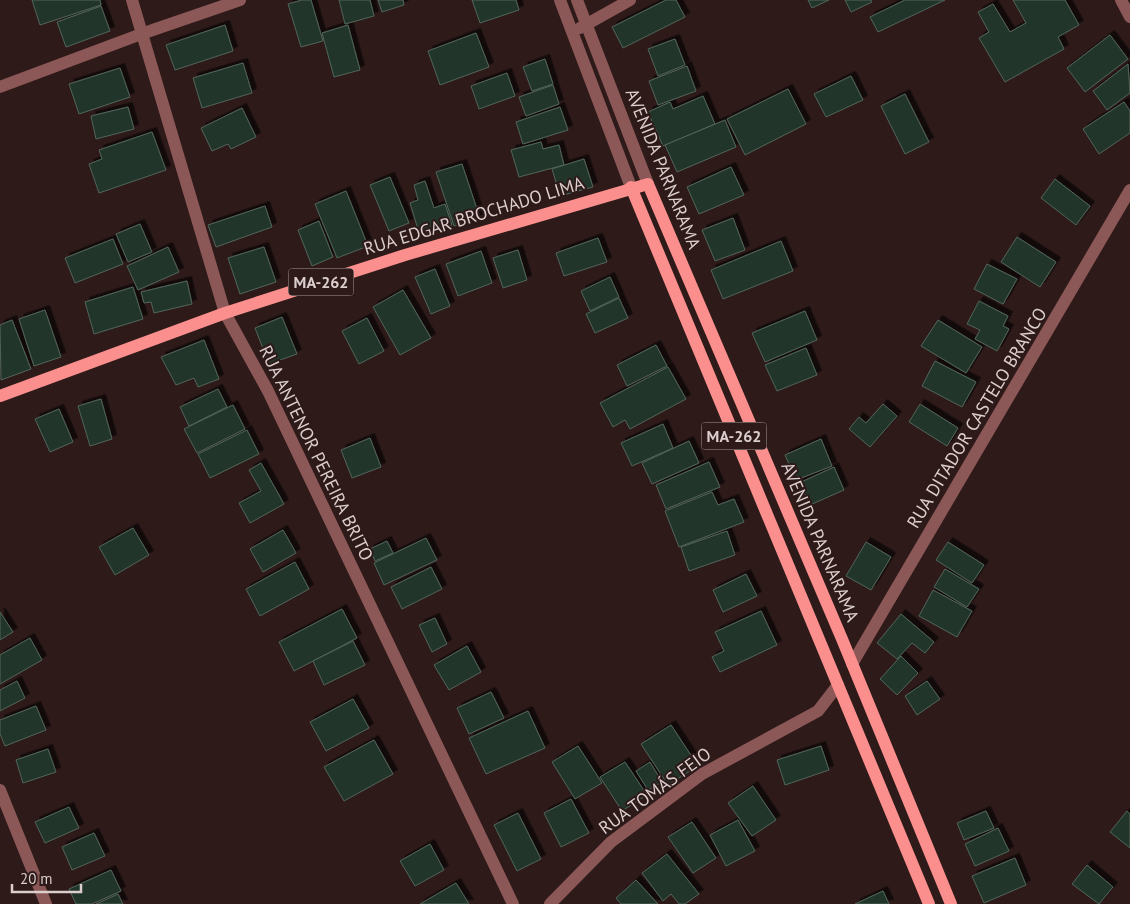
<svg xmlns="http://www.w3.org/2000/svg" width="1130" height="904" viewBox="0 0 1130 904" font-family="'PT Sans',sans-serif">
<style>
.building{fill:#24362c;stroke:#51655a;filter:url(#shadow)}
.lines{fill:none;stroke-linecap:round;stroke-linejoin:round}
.minor{stroke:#8c5857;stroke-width:12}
.major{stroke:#fb8f8d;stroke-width:12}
.labels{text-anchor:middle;stroke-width:4;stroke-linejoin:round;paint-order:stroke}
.shield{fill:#2d1a19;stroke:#a79897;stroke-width:1}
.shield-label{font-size:16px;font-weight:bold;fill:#dbcecd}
.street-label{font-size:18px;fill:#dbcecd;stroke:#2d1a19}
</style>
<defs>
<filter id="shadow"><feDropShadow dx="4.5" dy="-4.5" stdDeviation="0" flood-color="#0009"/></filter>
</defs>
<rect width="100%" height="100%" fill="#2d1a19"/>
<!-- building -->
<g class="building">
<path d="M32,0h68l1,5 -61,20z"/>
<path d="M302,0h9l12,41 -22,6 -13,-43z"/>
<path d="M339,0h31l4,16 -29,8z"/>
<path d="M378,0h25l1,5 -22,7z"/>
<path d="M472,0h44l3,10 -39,13z"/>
<path d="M666,0h10l9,17 -62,31 -11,-21z"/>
<path d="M808,0h21l-17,8z"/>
<path d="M845,0h26l1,2 -21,10z"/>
<path d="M905,0h40l-67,32 -8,-15z"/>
<path d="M1013,0h52l14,25 -21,12 6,12 -59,33 -26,-44 10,-6 -11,-20 15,-8 17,28 16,-9z"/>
<path d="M101,6l9,25 -44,16 -9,-25z"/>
<path d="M225,25l8,26 -58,19 -9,-25z"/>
<path d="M348,25l12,45 -26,7 -12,-44z"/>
<path d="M476,33l13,34 -49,18 -12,-34z"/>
<path d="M1110,35l18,24 -43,33 -18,-24z"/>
<path d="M675,39l10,26 -27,11 -10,-27z"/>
<path d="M545,59l8,25 -21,7 -9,-24z"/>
<path d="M243,63l9,30 -50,15 -9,-30z"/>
<path d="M1128,64l2,29 -23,17 -14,-19z"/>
<path d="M687,66l9,25 -38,14 -9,-24z"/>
<path d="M120,68l10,29 -51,17 -10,-30z"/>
<path d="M507,73l8,23 -36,13 -8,-23z"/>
<path d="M851,76l12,24 -37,17 -12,-23z"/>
<path d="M553,85l6,19 -33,12 -7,-19z"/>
<path d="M788,89l18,35 -61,31 -18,-36z"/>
<path d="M905,94l24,48 -24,12 -24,-48z"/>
<path d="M703,96l12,28 -52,22 -15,-34 22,-10 3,7z"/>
<path d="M1124,102l6,9v22l-31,21 -16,-25z"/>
<path d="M128,107l6,22 -38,10 -5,-23z"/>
<path d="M560,107l8,23 -45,14 -7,-22z"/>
<path d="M242,108l14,29 -25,12 -3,-5 -16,7 -11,-23z"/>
<path d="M725,120l11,27 -59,25 -12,-27z"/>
<path d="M152,132l14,38 -67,23 -10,-29 13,-5 -3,-9z"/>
<path d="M541,142l2,7 16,-4 5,20 -45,12 -8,-27z"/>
<path d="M584,159l9,28 -33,9 -8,-27z"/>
<path d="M462,164l18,54 -26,8 -18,-54z"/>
<path d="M731,167l13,28 -45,19 -12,-27z"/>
<path d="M390,177l19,46 -20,8 -19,-46z"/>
<path d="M1055,179l35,27 -14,19 -35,-27z"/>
<path d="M425,181l9,27 11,-4 7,21 -32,11 -10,-33 8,-3 -4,-15z"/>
<path d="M346,191l22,55 -31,12 -22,-54z"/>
<path d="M265,206l7,21 -56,20 -8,-22z"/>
<path d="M733,218l12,32 -30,11 -13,-31z"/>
<path d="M319,221l14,36 -21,9 -14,-36z"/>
<path d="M140,224l12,28 -24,10 -12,-28z"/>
<path d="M1017,237l39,25 -16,25 -39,-25z"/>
<path d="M598,238l9,24 -43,14 -8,-23z"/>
<path d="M113,239l10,25 -48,19 -10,-25z"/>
<path d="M781,241l12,30 -70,28 -12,-29z"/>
<path d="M168,247l11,25 -41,18 -11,-24z"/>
<path d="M264,247l12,35 -36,12 -12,-36z"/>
<path d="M518,250l9,30 -24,8 -10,-30z"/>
<path d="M481,251l11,32 -34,13 -12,-32z"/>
<path d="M987,264l30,15 -14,25 -29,-15z"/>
<path d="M435,269l15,37 -19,8 -16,-37z"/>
<path d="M610,277l9,20 -29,14 -9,-20z"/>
<path d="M187,281l5,23 -38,9 -3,-11 -7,1 -3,-11z"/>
<path d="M133,287l10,32 -49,15 -9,-32z"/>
<path d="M403,290l28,48 -31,17 -27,-48z"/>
<path d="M619,298l9,20 -33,15 -9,-19z"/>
<path d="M979,301l29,15 -5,10 6,3 -12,22 -22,-12 5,-9 -13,-6z"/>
<path d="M45,310l16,47 -27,9 -15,-47z"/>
<path d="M805,311l12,29 -52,22 -13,-29z"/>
<path d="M282,317l15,37 -28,10 -14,-36z"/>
<path d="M367,318l17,33 -25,13 -17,-33z"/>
<path d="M12,320l19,49 -30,11 -1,-55z"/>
<path d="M938,320l44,27 -16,26 -45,-27z"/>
<path d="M204,340l15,39 -21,8 -4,-9 -18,7 -15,-28z"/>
<path d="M656,345l11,21 -40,20 -10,-21z"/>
<path d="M806,348l11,27 -40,16 -12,-26z"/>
<path d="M935,361l41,21 -14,25 -40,-21z"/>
<path d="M668,367l18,32 -56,30 -5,-9 -12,7 -13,-24z"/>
<path d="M218,389l9,18 -38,19 -9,-19z"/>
<path d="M101,399l11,40 -22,7 -12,-40z"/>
<path d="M883,404l14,12 -27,31 -21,-18 10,-12 7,6z"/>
<path d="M920,404l38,24 -11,18 -38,-24z"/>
<path d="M233,405l12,24 -48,24 -13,-24z"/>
<path d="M59,409l14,33 -23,10 -15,-33z"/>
<path d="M663,424l10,24 -41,18 -11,-23z"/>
<path d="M247,430l12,24 -49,24 -12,-24z"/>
<path d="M370,438l11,29 -29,11 -11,-28z"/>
<path d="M821,439l11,27 -36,14 -11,-25z"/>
<path d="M689,441l10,22 -47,21 -10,-21z"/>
<path d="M709,462l11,25 -54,22 -10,-24z"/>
<path d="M261,463l23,41 -34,19 -11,-20 22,-12 -12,-21z"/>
<path d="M834,467l10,23 -34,15 -11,-22z"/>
<path d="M712,492l6,13 16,-6 10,23 -65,25 -14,-36z"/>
<path d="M133,528l16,27 -34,20 -16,-28z"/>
<path d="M283,530l13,23 -33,19 -13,-23z"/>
<path d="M727,531l8,24 -46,16 -8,-24z"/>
<path d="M426,538l11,22 -53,25 -10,-22z"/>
<path d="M387,541l6,12 -18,8 -5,-12z"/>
<path d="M866,542l25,15 -20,33 -25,-14z"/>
<path d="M948,542l36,23 -12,18 -36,-23z"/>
<path d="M295,562l14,27 -49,27 -14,-27z"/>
<path d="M431,567l11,22 -40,20 -11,-22z"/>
<path d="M945,569l34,20 -12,18 -33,-20z"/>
<path d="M746,574l11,22 -34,16 -10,-22z"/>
<path d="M933,590l39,21 -15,26 -38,-21z"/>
<path d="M342,609l15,29 -63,33 -15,-29z"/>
<path d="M761,611l16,34 -57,27 -8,-15 12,-6 -9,-19z"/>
<path d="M0,612l13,20 -13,8z"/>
<path d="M901,614l33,28 -9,11 -13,-10 -15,16 -20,-16z"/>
<path d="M435,618l12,26 -15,8 -13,-27z"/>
<path d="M30,638l12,22 -42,24v-29z"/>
<path d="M353,641l12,24 -41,20 -11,-24z"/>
<path d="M467,646l14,26 -32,18 -15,-25z"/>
<path d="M901,656l17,17 -21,22 -17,-16z"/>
<path d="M17,681l8,17 -25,13v-21z"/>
<path d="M927,681l13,18 -23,16 -12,-19z"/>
<path d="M491,692l13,26 -35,16 -12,-26z"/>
<path d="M353,699l16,29 -43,23 -16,-29z"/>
<path d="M36,706l10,24 -41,16 -5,-12v-14z"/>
<path d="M528,711l17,37 -59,26 -17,-36z"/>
<path d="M671,725l27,41 -30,19 -27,-41z"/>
<path d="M374,740l19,34 -49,27 -20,-34z"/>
<path d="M578,746l24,37 -27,16 -23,-37z"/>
<path d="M821,746l8,24 -44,15 -8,-25z"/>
<path d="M48,749l8,23 -33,11 -7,-23z"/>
<path d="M625,762l22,33 -25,16 -22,-34z"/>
<path d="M650,762l12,20 -14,8 -12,-19z"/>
<path d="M753,786l23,34 -24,16 -24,-33z"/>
<path d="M571,799l18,34 -28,14 -17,-34z"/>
<path d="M69,807l10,21 -34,15 -10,-21z"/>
<path d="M986,811l8,17 -30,12 -7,-17z"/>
<path d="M1127,811l3,3v34l-20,-16z"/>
<path d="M518,813l23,46 -24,12 -23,-46z"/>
<path d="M738,820l17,31 -29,15 -16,-31z"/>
<path d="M692,822l24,36 -23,15 -25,-36z"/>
<path d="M998,828l11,23 -34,15 -10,-22z"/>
<path d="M94,833l11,23 -33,14 -10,-23z"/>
<path d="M430,844l14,26 -29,16 -15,-25z"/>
<path d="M667,854l32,40 -14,10h-6l-8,-10 -8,7 -21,-28z"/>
<path d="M1015,858l11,27 -42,18 -12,-27z"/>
<path d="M1087,865l26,22 -14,17 -27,-20z"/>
<path d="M111,870l10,21 -29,13h-16l-7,-15z"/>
<path d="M636,880l22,24h-37l-5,-6z"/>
<path d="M456,883l13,21h-49z"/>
<path d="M883,891l6,13h-34z"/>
<path d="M118,894l5,10h-27z"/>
</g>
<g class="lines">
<!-- minor -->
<g class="minor">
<path d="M132,0l93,313 43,78 245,513"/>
<path d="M560,0l71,187"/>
<path d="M577,0l71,184"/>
<path d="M1121,0l9,17"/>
<path d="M580,28l50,-28"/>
<path d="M0,87l144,-54 96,-33"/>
<path d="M852,664l278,-474"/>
<path d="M0,790l46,114"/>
<path d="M550,904l61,-62 91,-68 116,-63 20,-26"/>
</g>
<!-- major -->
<g class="major">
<path d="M631,187l298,717"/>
<path d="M0,396l225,-83 180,-58 243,-71 194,455 109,265"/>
</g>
</g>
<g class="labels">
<!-- shield labels -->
<g class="shield">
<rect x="288.5" y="268.5" width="65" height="27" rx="4"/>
<rect x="701.5" y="422.5" width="65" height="27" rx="4"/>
</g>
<g class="shield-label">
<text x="321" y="288">MA-262</text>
<text x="734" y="442">MA-262</text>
</g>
<!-- street labels -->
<g class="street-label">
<text transform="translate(663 169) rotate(68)" y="6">AVENIDA PARNARAMA</text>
<text transform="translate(474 216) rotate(-17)" y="6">RUA EDGAR BROCHADO LIMA</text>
<text transform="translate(977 418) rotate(-59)" y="6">RUA DITADOR CASTELO BRANCO</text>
<text transform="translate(316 453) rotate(64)" y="6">RUA ANTENOR PEREIRA BRITO</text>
<text transform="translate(820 542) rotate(67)" y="6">AVENIDA PARNARAMA</text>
<text transform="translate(655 791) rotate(-36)" y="6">RUA TOMÁS FEIO</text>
</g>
</g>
<!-- scale -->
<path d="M12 884v8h69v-8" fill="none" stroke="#dbcecd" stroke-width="2.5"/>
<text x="20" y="884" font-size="15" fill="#dbcecd" stroke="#2d1a19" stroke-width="4" paint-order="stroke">20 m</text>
</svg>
